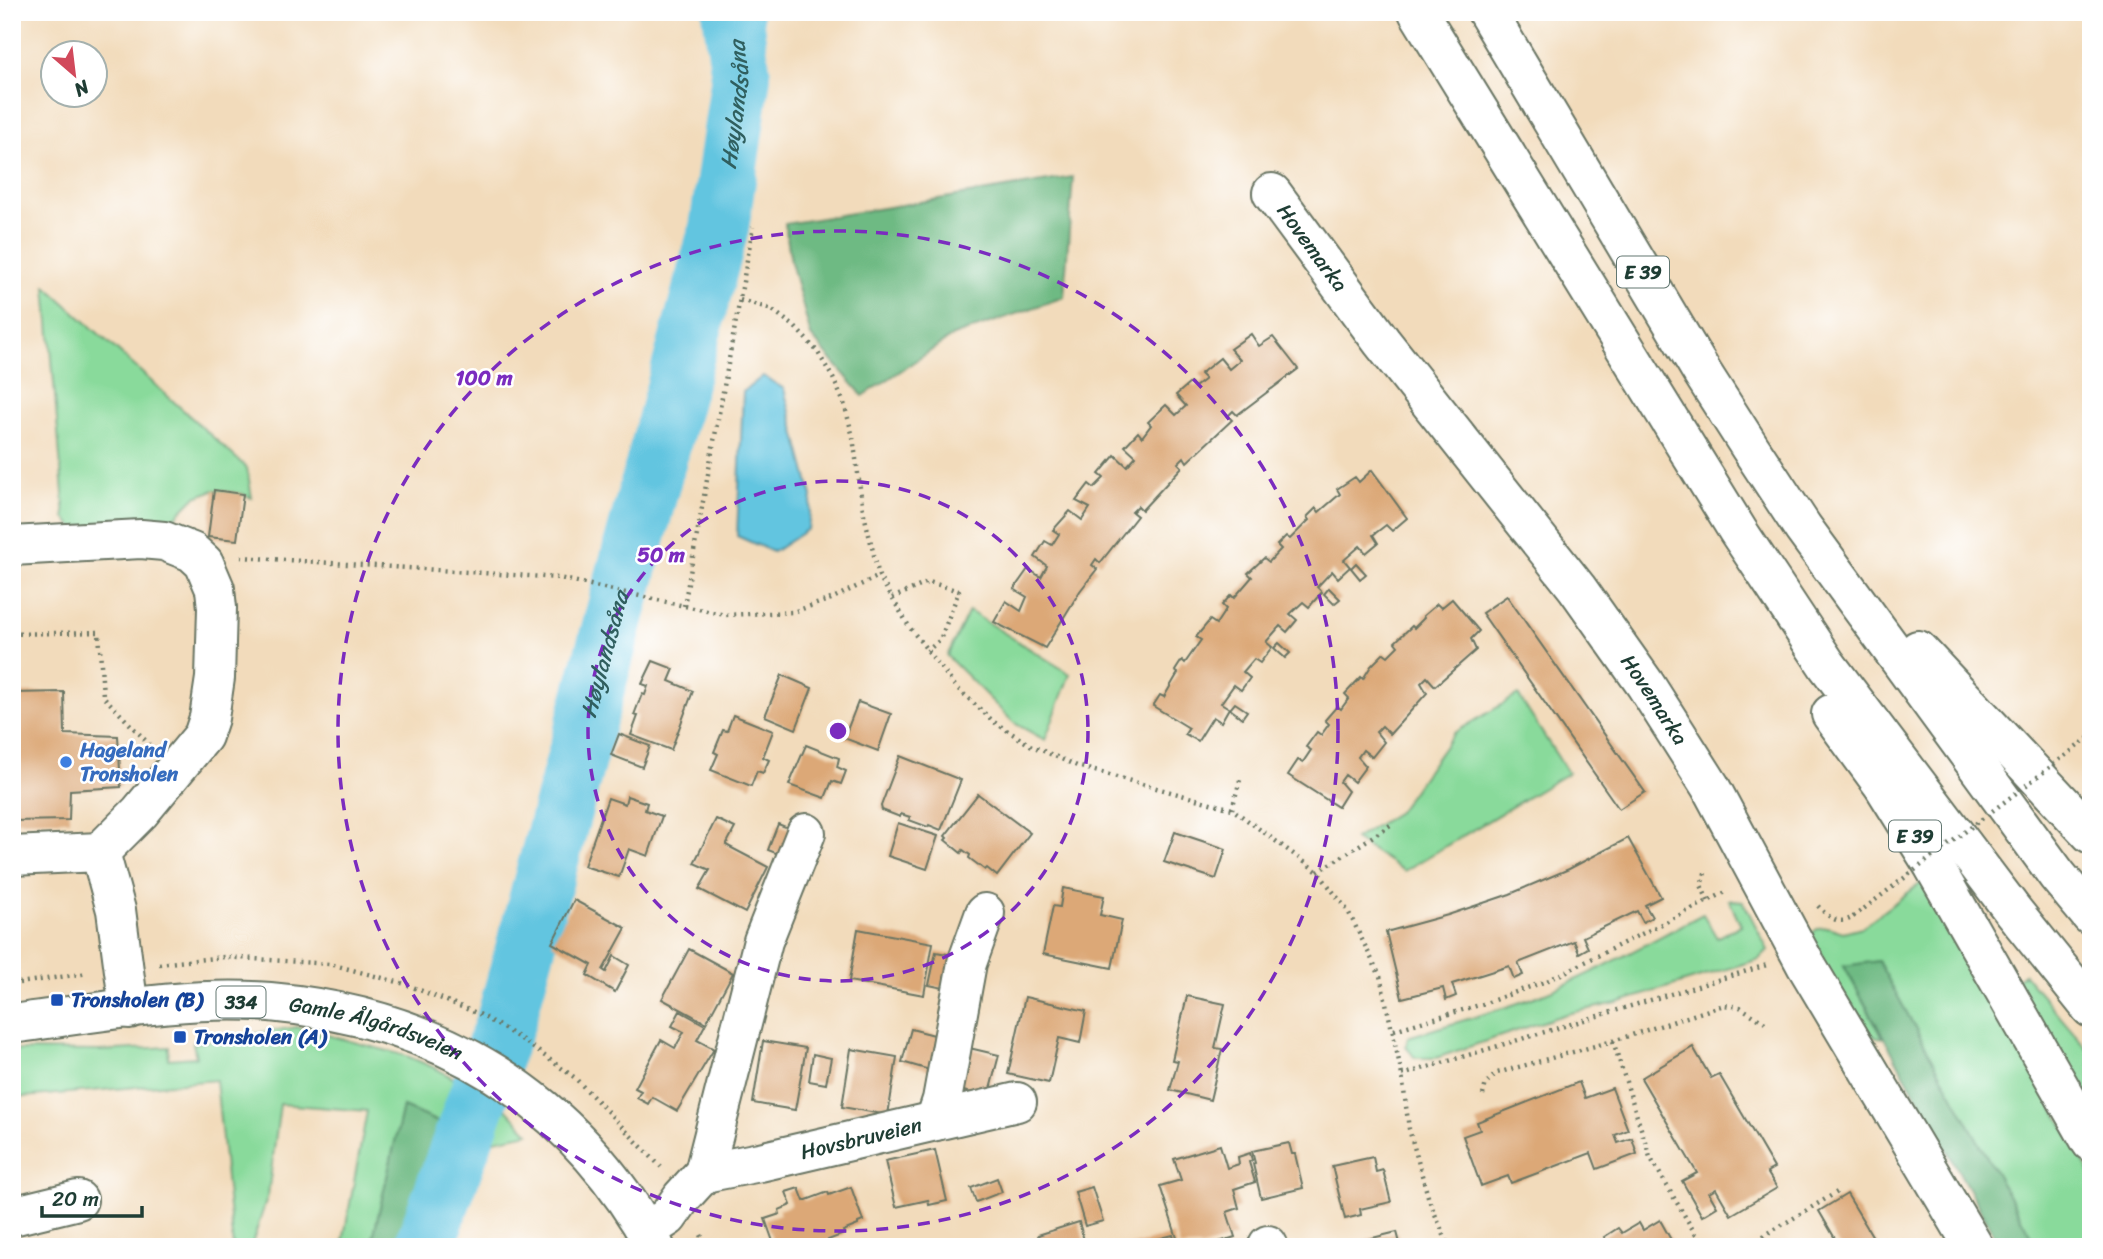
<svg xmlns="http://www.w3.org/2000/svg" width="2103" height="1259" viewBox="0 0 2103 1259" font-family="Sriracha,sans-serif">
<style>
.green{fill:#89da9b;stroke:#548c68;stroke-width:2}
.forest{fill:#6eba83;stroke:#467c5c;stroke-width:2}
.water{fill:#62c5e0;stroke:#40818a;stroke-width:2}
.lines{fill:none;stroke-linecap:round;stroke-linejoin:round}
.river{stroke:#62c5e0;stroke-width:60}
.building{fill:#dca877}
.minor-casing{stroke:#697463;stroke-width:42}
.major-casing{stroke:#697463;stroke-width:42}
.highway-casing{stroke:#697463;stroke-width:42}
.path{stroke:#697463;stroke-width:4.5;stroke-dasharray:2 5;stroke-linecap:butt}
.minor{stroke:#fff;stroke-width:38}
.major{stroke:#fff;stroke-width:38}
.highway{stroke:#fff;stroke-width:38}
.path-bridge{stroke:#697463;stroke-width:4.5;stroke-dasharray:2 5;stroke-linecap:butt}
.ring{fill:none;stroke:#7b2cbf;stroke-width:3.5;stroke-dasharray:12 9}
.shop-dot{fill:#3f7fe0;stroke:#fff;stroke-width:2.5}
.transit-dot{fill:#1a4fb4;stroke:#fff;stroke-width:2.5}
.labels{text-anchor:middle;stroke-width:5;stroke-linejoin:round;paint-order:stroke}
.shield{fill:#fff;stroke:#627771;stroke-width:2}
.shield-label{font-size:19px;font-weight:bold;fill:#1f3d34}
.street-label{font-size:21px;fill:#1f3d34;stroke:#fff}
.shop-label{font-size:21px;font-weight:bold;fill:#366cbe;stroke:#fff;text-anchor:start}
.transit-label{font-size:21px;font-weight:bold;fill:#164399;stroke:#fff;text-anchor:start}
.water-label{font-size:23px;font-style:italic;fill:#305f5f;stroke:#fff}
.centre{fill:#7b2cbf;stroke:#fff;stroke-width:3.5}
.ring-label{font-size:21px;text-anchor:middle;font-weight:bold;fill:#7b2cbf;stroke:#fff;stroke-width:5;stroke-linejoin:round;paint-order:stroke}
</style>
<rect width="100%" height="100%" fill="#fff"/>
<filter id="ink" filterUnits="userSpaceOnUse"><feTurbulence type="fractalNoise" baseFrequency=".0143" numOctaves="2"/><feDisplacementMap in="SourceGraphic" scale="14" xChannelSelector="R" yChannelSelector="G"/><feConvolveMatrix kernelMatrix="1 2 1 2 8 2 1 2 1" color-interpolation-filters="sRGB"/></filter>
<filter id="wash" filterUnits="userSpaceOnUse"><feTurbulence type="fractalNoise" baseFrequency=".00686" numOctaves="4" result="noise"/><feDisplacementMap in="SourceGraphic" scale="28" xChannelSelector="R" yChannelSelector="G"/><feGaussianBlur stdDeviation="1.57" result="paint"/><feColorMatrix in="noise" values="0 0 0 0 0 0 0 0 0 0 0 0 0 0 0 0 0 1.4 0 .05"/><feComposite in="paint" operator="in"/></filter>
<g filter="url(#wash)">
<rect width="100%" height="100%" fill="#f2dbbb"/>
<!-- green -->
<g class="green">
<path d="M46,286l201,182 5,30 -9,-4 -29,-4 -19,7 -26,26 -89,12 -15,-17z"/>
<path d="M969,611l101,63 -25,66 -31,-17 -67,-67z"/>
<path d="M1518,695l50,78 -164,98 -49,-32 43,-27 56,-79z"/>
<path d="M1925,880l166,295v72h-54l-159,-286 -34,5 39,72 -17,-3 -60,-98 13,-9 9,-1 15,5 19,-5z"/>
<path d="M1729,900l14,1 25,49 -9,9 -142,44 -51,11 -130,44h-21l-9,-12 2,-9c44,-14 89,-25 132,-42 56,-22 109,-53 163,-81l14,24 24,-13z"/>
<path d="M2024,974l67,79v63l-76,-135z"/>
<path d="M297,1027l110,29 30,13 67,37 25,27 -44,9 -82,-35 -32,140h-29l25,-136 -87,-7 -12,91 -17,52h-18l-17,-167 -204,18v-48l87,1 70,-4 -1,12 28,-2 -3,-14z"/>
</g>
<!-- forest -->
<g class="forest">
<path d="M1073,177l-9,120 -111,39 -90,60 -52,-60 -20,-74 -6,-38z"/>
<path d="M1878,961l159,286h-36l-157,-281z"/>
<path d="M403,1107l82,35 -39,105h-75z"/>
</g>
<!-- water -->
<path class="water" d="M763,376l21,13 28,107 -4,33 -35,23 -36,-16 6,-144z"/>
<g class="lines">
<!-- river -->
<path class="river" id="s1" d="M424,1247l82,-227 213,-792 22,-152 -9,-64"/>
</g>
<g id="blocks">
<!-- building -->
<g class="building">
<path d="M1251,334l8,12 14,-9 25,32 -61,46 -4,-4 -5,5 4,4 -45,42 -3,-5 -6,6 4,4 -40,43 -4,-4 -6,6 5,4 -37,47 -4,-4 -4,6 5,4 -17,22 -35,57 -51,-26 12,-21 15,10 6,-14 -13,-8 14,-20 13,8 6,-11 -12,-9 10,-16 7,4 7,-11 -6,-4 17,-19 12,9 8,-12 -14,-7 13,-17 5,4 10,-10 -5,-4 16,-19 12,11 9,-10 -11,-10 13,-14 4,5 9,-12 -3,-3 18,-17 10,10 10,-9 -10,-11 14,-12 5,4 10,-8 -5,-5 20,-16 9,11 11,-9 -10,-11z"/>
<path d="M1372,470l35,48 -15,13 -6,-6 -13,10 5,8 -12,10 -6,-7 -16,14 6,7 -12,11 -6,-7 -15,16 5,5 -13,15 -6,-5 -13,12 7,6 -10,12 -7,-6 -14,16 6,5 -12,16 -6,-4 -11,13 7,6 -9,12 -7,-5 -13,18 8,5 -8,14 -8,-5 -15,24 -13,-7 4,-6 -36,-22 7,-11 4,2 14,-24 -3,-2 7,-11 3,3 16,-23 -5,-3 14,-17 6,4 10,-15 -4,-4 9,-10 3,3 18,-21 -4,-4 16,-15 5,4 12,-13 -4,-4 9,-9 4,3 19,-19 -2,-3 9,-9 3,4 21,-18 -3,-5 18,-12 4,5z"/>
<path d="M214,490l29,4 -6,46 -29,-3z"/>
<path d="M1356,563l10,11 -6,5 -9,-11z"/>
<path d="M1329,588l11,11 -6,5 -10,-10z"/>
<path d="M1507,596l138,196 -26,17 -137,-196z"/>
<path d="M1452,599l27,32 -8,8 5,11 -41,36 -8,-9 -6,6 6,10 -37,41 -8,-8 -6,6 8,10 -12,15 -9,-7 -5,7 8,9 -12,16 -9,-7 -5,7 8,9 -10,16 -50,-32 10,-15 5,2 8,-12 -5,-3 11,-15 4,3 8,-11 -4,-4 12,-14 4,3 8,-11 -4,-4 16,-17 2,2 8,-13 13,-13 4,3 10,-10 -3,-4 17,-16 2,2 10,-10 -1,-2 14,-12 4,4z"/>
<path d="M1279,643l11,10 -5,5 -11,-10z"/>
<path d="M653,661l21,8 -5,12 24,10 -22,59 -40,-15 7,-19 -4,-1 8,-21 3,1 3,-9 -6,-2z"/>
<path d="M782,675l30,13 -16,41 -31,-13z"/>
<path d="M64,692l1,42 53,2 3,51 -51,3 -1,30 -57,1v-128z"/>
<path d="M858,702l33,12 -13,37 -34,-13z"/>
<path d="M1235,703l12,8 -5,7 -12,-9z"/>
<path d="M733,715l40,16 -10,26 6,3 -6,13 -6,-2 -6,15 -40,-16 7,-16 -4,-2 9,-22 4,1z"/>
<path d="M619,734l31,12 -8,21 -31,-12z"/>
<path d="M806,745l33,13 -2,9 9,4 -5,13 -9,-3 -7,17 -36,-13z"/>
<path d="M900,756l61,24 -20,50 -12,-5 -1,2 -19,-7 1,-3 -9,-3 -1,3 -18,-7 -1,-4z"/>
<path d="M978,794l52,39 -33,43 -10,-8 -2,2 -16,-12 1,-3 -7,-5 -2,3 -16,-13 2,-2 -2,-2z"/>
<path d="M627,796l20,7 -2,7 17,6 -14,40 -19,-7 -10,28 -35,-11 24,-68 17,6z"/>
<path d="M716,819l19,9 -9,17 42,22 -23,46 -46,-24 11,-19 -16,-7z"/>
<path d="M898,823l40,13 -11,33 -39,-13z"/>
<path d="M778,824l18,7 -10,26 -18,-7z"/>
<path d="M1175,832l51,17 -10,30 -52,-17z"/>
<path d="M1628,838l33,59 -16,8 7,12 -9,5 -6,-11 -54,26 5,11 -9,5 -5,-12 -56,22 5,12 -9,4 -5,-13 -57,18 4,12 -10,4 -3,-12 -41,10 -16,-66 62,-17 62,-21 59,-25z"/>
<path d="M1063,888l41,8 -4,19 22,5 -10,48 -69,-14 10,-48 7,1z"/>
<path d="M574,900l52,28 -23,42 3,2 8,-16 15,9 -14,27 -28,-17 5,-10 -40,-22z"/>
<path d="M858,929l75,14 -9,52 -75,-14z"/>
<path d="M689,949l44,24 -27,50 -44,-24z"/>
<path d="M936,952l23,4 -6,34 -24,-5z"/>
<path d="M1187,996l38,8 -10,44 7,1 -12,51 -40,-10 8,-29 -6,-1z"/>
<path d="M1025,997l61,14 -6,32 -21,-5 -10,45 -41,-9z"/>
<path d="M680,1011l25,14 -8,15 17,9 -37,62 -25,-14 -4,7 -11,-6 4,-7 -6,-3 26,-48 14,8 9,-16 -12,-6z"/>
<path d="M911,1029l31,8 -9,34 -31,-9z"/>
<path d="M763,1041l43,7 -11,62 -42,-7z"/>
<path d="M965,1047l34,8 -11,42 -33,-8z"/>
<path d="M1693,1047l18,31 8,-4 55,94 -7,4 10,16 -46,27 -15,-26 -7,4 8,14 -15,9 -20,-35 15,-8 -56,-95z"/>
<path d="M851,1049l46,8 -9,58 -46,-8z"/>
<path d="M813,1054l18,4 -5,26 -17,-3z"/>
<path d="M1579,1082l6,16 27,-10 16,42 -13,5 3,8 14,-5 5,16 -40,15 -6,-16 -80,30 -3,-7 -27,10 -18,-50 17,-6 -3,-8z"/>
<path d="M1289,1143l3,11h3l8,34 -42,10 -8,-34 2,-1 -3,-12z"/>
<path d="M1220,1145l7,23 12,-4 -1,-7 12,-4 2,7 -3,2 6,20 -21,7 5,19 -12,4 8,25 -32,10h-23l-20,-61 21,-6 -7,-21z"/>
<path d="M935,1150l12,51 -18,4 -1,-5 -32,7 -11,-46z"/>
<path d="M1373,1157l3,15 7,-2 8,32 -31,7 1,6 -16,4 -13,-53z"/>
<path d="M997,1178l5,14 -26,10 -5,-14z"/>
<path d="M851,1187l12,34 -5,2v2l-15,6 1,3 -16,6 2,4 -7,3h-48l-10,-28 15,-5 -1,-4 12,-5 -5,-13 13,-4 5,13 24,-9 1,3z"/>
<path d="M1092,1187l11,34 -18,5 -10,-34z"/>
<path d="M1847,1194l32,53h-39l-21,-36z"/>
<path d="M1660,1220l15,27h-76l8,-5 -3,-5 14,-9 4,5 17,-10 4,7z"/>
<path d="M1079,1222l6,22 -7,3h-36l-4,-12z"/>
<path d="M1397,1232l4,15h-36l-1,-7z"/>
<path d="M1173,1235l3,12h-46v-1z"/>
</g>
</g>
</g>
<g filter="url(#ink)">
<use href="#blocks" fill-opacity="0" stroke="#697463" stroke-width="2"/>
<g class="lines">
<defs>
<g id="minor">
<path id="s2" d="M1272,193l110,149 195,246 68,96 65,102 96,179 168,282"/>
<path d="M12,546l129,-7 23,2 28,11 12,11 11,26 2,19 -2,70 -6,40 -6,18 -63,76 -40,40"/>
<path d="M12,856l88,-4 16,58 13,99"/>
<path d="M935,1121l7,-21 25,-137 18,-50"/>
<path id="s3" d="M704,1173l56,-11 257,-60"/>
<path d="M12,1216l66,-16"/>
<path d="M646,1231l22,-14 14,-20 22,-24 59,-232 43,-108"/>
<path d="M1268,1245v2"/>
</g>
<g id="major">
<path id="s4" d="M12,1024c83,-11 175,-29 258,-22 169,15 303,95 385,245"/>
</g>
<g id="highway">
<path d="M1418,12l320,519 89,134 186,246 78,97"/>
<path d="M1487,12l216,362 48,75 52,79 254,347 34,41"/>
<path d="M1918,650l173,184"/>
<path d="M1831,714l52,71 50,80 158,277"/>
</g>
</defs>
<!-- minor casing -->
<use href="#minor" class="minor-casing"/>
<!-- major casing -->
<use href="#major" class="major-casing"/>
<!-- highway casing -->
<use href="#highway" class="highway-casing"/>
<!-- path -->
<g class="path">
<path d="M740,300l31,9 23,17 23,25 16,27 11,25 9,34 10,73 16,66 31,52 46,59 38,35 36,23 47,21 155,43 86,63 30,39 32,65 22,99 7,54 20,71 20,47"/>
<path d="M241,557l318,21 166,37 68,-3 38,-13 48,-23"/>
<path d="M892,598l37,-16 30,9 -19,49 -13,11"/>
<path d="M684,606l69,-379"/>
<path d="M12,634l87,-2 4,64 46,48"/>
<path d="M1232,809l8,-29"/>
<path d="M1318,872l74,-48"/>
<path d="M1705,873l-4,12 7,16"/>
<path d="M1818,906c10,11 21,20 35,11"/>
<path d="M159,964l65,-7 106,7 75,20 74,30 42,25 53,38 87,90"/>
<path d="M12,984l76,-11"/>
<path d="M1394,1030l89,-26 66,-24 179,-89"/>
<path d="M1613,1041l37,116 53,90"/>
<path d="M1402,1075l365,-110"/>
<path d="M1483,1095l3,-12 11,-10 116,-32 111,-36 16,2 25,16"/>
<path d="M701,1235l6,12"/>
<path d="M1745,1247l94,-56"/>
</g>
<!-- minor -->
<use href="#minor" class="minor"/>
<!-- major -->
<use href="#major" class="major"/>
<!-- highway -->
<use href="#highway" class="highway"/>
<!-- path-bridge -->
<path class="path-bridge" d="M1853,917l238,-181"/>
</g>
</g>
<!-- distance rings -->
<g class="ring">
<circle cx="838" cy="731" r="250"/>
<circle cx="838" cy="731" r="500"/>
</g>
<!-- markers -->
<circle class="shop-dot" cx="66" cy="762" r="7"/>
<g class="transit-dot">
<rect x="50" y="993" width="14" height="14" rx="3.5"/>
<rect x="173" y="1030" width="14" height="14" rx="3.5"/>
</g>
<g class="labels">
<!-- shield labels -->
<g class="shield">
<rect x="1617" y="256.5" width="52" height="31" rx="5"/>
<rect x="1889" y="820.5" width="52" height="31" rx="5"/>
<rect x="216.5" y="986.5" width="49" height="31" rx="5"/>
</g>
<g class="shield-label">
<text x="1643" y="279">E 39</text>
<text x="1915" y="843">E 39</text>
<text x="241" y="1009">334</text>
</g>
<!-- street labels -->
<g class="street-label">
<text dy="7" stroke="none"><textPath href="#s2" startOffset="68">Hovemarka</textPath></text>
<text dy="7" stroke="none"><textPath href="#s2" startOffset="635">Hovemarka</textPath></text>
<text dy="7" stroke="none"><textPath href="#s4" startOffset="369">Gamle Ålgårdsveien</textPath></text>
<text dy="7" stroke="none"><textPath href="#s3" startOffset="161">Hovsbruveien</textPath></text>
</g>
<!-- shop labels -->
<g class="shop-label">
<text x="80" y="757">Hageland<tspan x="80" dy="24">Tronsholen</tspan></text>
</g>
<!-- transit labels -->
<g class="transit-label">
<text x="71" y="1007">Tronsholen (B)</text>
<text x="194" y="1044">Tronsholen (A)</text>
</g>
<!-- water labels -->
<g class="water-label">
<text dy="8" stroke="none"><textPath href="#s1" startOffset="1186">Høylandsåna</textPath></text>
<text dy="8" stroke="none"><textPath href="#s1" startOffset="620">Høylandsåna</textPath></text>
</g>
</g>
<circle cx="838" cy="731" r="10" class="centre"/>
<g class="ring-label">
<text x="484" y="385">100 m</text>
<text x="661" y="562">50 m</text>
</g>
<!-- margin -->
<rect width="2103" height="1259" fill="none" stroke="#fff" stroke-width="42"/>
<!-- north arrow -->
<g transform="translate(74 74) rotate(152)"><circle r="33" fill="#ffffff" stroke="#a5b1ae" stroke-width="2"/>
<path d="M0-5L12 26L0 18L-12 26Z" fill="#d1495b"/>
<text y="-10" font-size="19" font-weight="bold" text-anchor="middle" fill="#1f3d34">N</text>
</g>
<!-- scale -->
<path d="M42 1206v10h100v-10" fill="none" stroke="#1f3d34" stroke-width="3.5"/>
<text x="52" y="1206" font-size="21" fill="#1f3d34" stroke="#ffffff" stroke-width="5" paint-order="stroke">20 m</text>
</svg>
